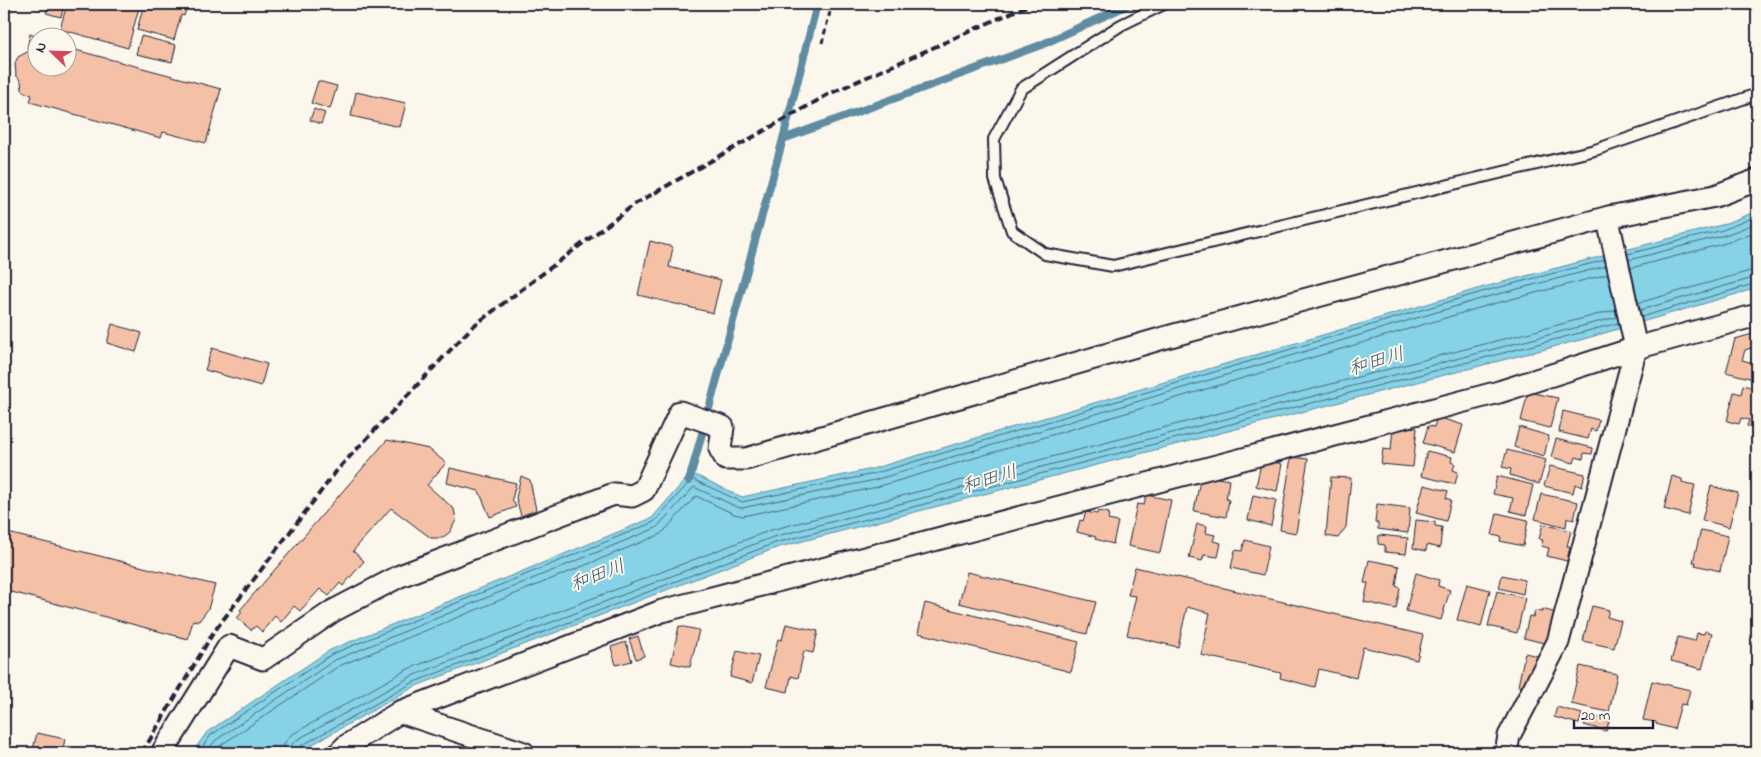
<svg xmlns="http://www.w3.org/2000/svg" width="1761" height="757" viewBox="0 0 1761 757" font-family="'Indie Flower','Klee One',sans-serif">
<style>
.water{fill:#86d2e6;stroke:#5e8ca2}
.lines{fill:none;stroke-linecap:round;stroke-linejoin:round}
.shore{stroke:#4a687f;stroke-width:1}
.stream{stroke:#5e8ca2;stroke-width:8}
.building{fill:#f5c1a6;stroke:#22223b}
.service-casing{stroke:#22223b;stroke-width:14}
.minor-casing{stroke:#22223b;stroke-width:25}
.path{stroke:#22223b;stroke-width:3;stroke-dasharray:5 4;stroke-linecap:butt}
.service{stroke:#fbf7ec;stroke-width:10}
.minor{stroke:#fbf7ec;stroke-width:21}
.rail{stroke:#22223b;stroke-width:4;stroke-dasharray:8 4;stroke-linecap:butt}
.labels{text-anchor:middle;stroke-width:4;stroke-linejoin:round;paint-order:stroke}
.water-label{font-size:19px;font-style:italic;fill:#40576e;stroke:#fbf7ec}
</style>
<rect width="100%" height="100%" fill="#fbf7ec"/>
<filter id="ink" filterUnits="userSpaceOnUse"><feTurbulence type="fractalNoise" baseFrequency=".02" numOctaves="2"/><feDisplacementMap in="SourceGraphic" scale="10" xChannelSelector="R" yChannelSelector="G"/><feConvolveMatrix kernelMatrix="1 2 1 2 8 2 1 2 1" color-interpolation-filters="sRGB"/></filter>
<g filter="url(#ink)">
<!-- water -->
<path class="water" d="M1757,211v77l-173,51 -808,209 -360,138 -119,67h-105l15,-21 123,-82 322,-132 39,-45 51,24 130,-28 612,-182 237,-62z"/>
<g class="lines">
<!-- shore -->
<g class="shore">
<path d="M1628,254l95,-24 34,-14"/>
<path d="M1629,260l96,-25 32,-12"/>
<path d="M1631,268l95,-25 31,-12"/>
<path d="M1638,303l119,-34"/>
<path d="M1640,310l117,-33"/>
<path d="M1641,317l116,-34"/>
<path d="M198,753l13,-18 121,-81 322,-132 38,-43 50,23 131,-28 612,-183 120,-31"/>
<path d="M205,753l11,-13 119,-80 321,-132 38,-41 43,20 5,1 133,-28 612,-183 119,-31"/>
<path d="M215,753l6,-8 118,-79 320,-131 6,-5 31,-34 38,18 9,2 134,-29 612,-182 119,-31"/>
<path d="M282,753l2,-9 7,-9 117,-66 363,-139 844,-220"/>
<path d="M289,753l1,-6 5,-6 117,-65 361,-139 844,-220"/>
<path d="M296,753l3,-6 115,-65 361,-139 843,-220"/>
</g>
<!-- stream -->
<g class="stream">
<path d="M783,139l258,-94 89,-41"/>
<path d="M689,481l94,-342 34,-135"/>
</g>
</g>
<!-- building -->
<g class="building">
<path d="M48,4h16l-3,13 -15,-4z"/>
<path d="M67,4h73l-12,44 -68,-19z"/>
<path d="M144,4h44l-4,12 -3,-1 -7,25 -37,-10z"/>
<path d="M30,34l11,4h-3v30h30v-20l153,41 -15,54 -43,-11 -2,6 -131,-36 2,-7 -8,-3 -2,-3 -1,-8 -5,-6 -1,-12 3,-6 11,-6 1,-3h-3z"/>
<path d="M141,36l35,9 -4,17 -36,-8z"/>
<path d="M318,81l19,5 -7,23 -19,-6z"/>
<path d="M356,92l50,11 -6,24 -49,-11z"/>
<path d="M314,109l11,4 -4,11 -11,-4z"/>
<path d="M650,241l23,6 -4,20 52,13 -8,33 -75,-18z"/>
<path d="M112,324l30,9 -6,19 -29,-9z"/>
<path d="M1756,333l1,13 -12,4 -3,10 15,4v16l-31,-8 9,-33z"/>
<path d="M212,348l55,16 -6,22 -56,-16z"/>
<path d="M1743,385l14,4v40l-10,-3 2,-6 -8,-2 -2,6 -12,-3 7,-29 7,2z"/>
<path d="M1528,392l30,6 -8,30 -29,-7z"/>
<path d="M1563,411l36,9 -3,11 -5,-2 -3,10 -29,-7z"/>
<path d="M1437,417l26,8 -8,27 -32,-9 5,-17 6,1z"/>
<path d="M1393,426l24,2 -4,39 -32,-3 2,-15 8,1z"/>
<path d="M1519,427l30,9 -5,20 -30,-9z"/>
<path d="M1556,439l37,9 -1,6 -8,-1 -1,6 -7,-2 -2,6 -23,-6z"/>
<path d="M387,440l42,9 17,14 -19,22 27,24 2,11 -6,12 -8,6h-11l-40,-30 -38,43 11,10 -21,25 -3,-3 -11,13 -9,-7 -20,22 -6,-5 -13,16 -6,-6 -13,16 -6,-6 -5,4 -14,-12 5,-6 -2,-2z"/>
<path d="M1507,450l39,10 -7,24 -29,-9 1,-6 -9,-2z"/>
<path d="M1427,451l25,6 -1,5 4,2 -2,6 5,2 -3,12 -34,-8z"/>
<path d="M1291,457l17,2 -12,74 -16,-3z"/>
<path d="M1262,459l20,5 -5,27 -21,-5z"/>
<path d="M1550,466l35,8 -3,13 -7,-3 -2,9 -29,-7z"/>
<path d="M450,468l66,15 -4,16 4,8 -26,10 -11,-26 -32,-8z"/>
<path d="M1201,475l28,5 -3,19 3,1 -3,17 -32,-6z"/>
<path d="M521,476l9,4 6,30 -15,6 -5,-18z"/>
<path d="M1497,476l36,9 -7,30 -16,-4 3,-13 -20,-4z"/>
<path d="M1672,476l10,3v3l3,1 10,2 -7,30 -24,-6z"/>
<path d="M1331,477l20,1 -5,49 -8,11 -12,-2z"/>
<path d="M1424,485l24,6 -2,7 5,2 -5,21 -30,-8z"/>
<path d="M1711,486l27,7 -9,34 -27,-7z"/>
<path d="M1541,494l37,8 -4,18 -7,-2 -1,9 -31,-8z"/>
<path d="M1146,495l25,5 -11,53 -32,-7 9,-42 7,1z"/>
<path d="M1253,495l23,5 -5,26 -23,-6z"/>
<path d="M1377,504l33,4 -2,25 -30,-4v-6h-3z"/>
<path d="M1098,511l11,2 -1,7 10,2 -5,22 -18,-5 1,-2 -19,-5 3,-12 3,1 3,-9 11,2z"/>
<path d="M1497,513l31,7 -5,26 -23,-5 1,-4 -9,-2z"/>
<path d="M1416,520l19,2v4l7,1 -2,21 -13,-3 -1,6 -13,-3z"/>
<path d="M1197,524l10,2 -1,7 9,2 -2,6 8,2 -3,14 -14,-2 -2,6 -13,-3z"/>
<path d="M1543,524l28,7 -4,15h3l-3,15 -20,-5 2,-8 -8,-2 2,-6 -4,-1z"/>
<path d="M1701,530l27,6 -8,35 -25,-6 1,-3h-3z"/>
<path d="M4,532l211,53 -7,24 -9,12 -6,-1 -5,19 -184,-49z"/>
<path d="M1379,535l29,3 -2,16 -21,-2v-7l-7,-1z"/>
<path d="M1245,540l24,6 -6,29 -32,-7 4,-18 7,1z"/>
<path d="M1369,560l30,6 -3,20 4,2 -4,21 -32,-7 4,-19h-4z"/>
<path d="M1135,567l288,68 -6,25 -54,-13 -7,31 -37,-9 -4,18 -35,-9 1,-5 -80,-18 9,-42 -23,-6 -9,40 -51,-12 9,-39 -8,-1z"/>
<path d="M967,572l129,30 -9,32 -128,-31z"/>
<path d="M1416,573l23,7 -1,6 12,4 -9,30 -35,-9z"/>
<path d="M1502,575l23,5 -2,14 -24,-6z"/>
<path d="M1467,584l23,6 -9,37 -24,-7z"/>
<path d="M1497,591l28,7 -8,35 -29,-7z"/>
<path d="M925,603l154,39 -8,30 -153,-39z"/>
<path d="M1592,606l17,4 -2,7 14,4 -7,27 -31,-7z"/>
<path d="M1542,609l14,4 -8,31 -24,-6 5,-22 4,1 2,-6 7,1z"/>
<path d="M786,624l32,7 -5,22 -9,-2 -6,27 -7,-2 -3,16 -22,-5 12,-48 4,1z"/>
<path d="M679,626l20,4 -9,37 -19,-4z"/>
<path d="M1705,631l7,2 -10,36 -31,-8 7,-24 17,4 2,-8 7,1z"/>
<path d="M638,636l6,20 -8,3 -7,-20z"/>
<path d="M626,642l6,19 -16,4 -5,-18z"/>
<path d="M737,651l22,5 -7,27 -22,-6z"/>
<path d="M1525,653l17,4 -12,31 -12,-2z"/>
<path d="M1580,666l37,8 -8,38 -38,-8z"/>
<path d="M1652,681l38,9 -4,15 -5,-1 -7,25 -18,-5v-2l-13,-2z"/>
<path d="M1557,707l25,7 -3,10 -25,-7z"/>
<path d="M1587,714l22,7 -3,10 -22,-6z"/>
<path d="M37,733l28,6 -3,14h-30z"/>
</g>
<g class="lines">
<defs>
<path id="service" d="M1164,4l-43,21 -100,64 -27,50 1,40 17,52 33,23 68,12 482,-116 162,-56"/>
<g id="minor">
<path d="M400,712l124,41"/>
<path d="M162,753l67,-107 34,13 70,-48 67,-35 214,-82 18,2 12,-6 36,-78 43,15 -3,22 6,10h20l421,-122 442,-120"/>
<path d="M339,753l7,-7 54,-34 262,-101 837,-219 137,-44 121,-33"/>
<path d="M1506,753l3,-17 49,-94 78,-294 -26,-119 -1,-12 106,-21 42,-16"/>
</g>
</defs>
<!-- service casing -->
<use href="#service" class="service-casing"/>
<!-- minor casing -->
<use href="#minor" class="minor-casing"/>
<!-- path -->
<path class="path" d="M822,43l10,-39"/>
<!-- service -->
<use href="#service" class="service"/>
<!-- minor -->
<use href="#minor" class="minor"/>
<!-- rail -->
<path class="rail" d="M142,753l71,-120 125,-164 134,-142 163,-123 194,-110 202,-90"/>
</g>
</g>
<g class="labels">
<!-- water labels -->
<g class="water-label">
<text transform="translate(1376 360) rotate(-17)" y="7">和田川</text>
<text transform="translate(989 478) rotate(-17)" y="7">和田川</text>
<text transform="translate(597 574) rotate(-21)" y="7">和田川</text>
</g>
</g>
<!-- margin -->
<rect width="1761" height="757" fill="none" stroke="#fbf7ec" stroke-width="20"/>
<rect x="10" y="10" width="1741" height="737" fill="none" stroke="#22223b" stroke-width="2" filter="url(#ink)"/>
<!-- north arrow -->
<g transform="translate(52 52) rotate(293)"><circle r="24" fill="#fbf7ec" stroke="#a4a2a5"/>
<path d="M0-4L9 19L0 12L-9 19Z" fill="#d1495b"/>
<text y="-8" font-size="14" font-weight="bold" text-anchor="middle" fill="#22223b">N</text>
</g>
<!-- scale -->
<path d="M1574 720v8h79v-8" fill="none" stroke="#22223b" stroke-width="2.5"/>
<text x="1581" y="720" font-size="15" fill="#22223b" stroke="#fbf7ec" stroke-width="4" paint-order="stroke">20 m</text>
</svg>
